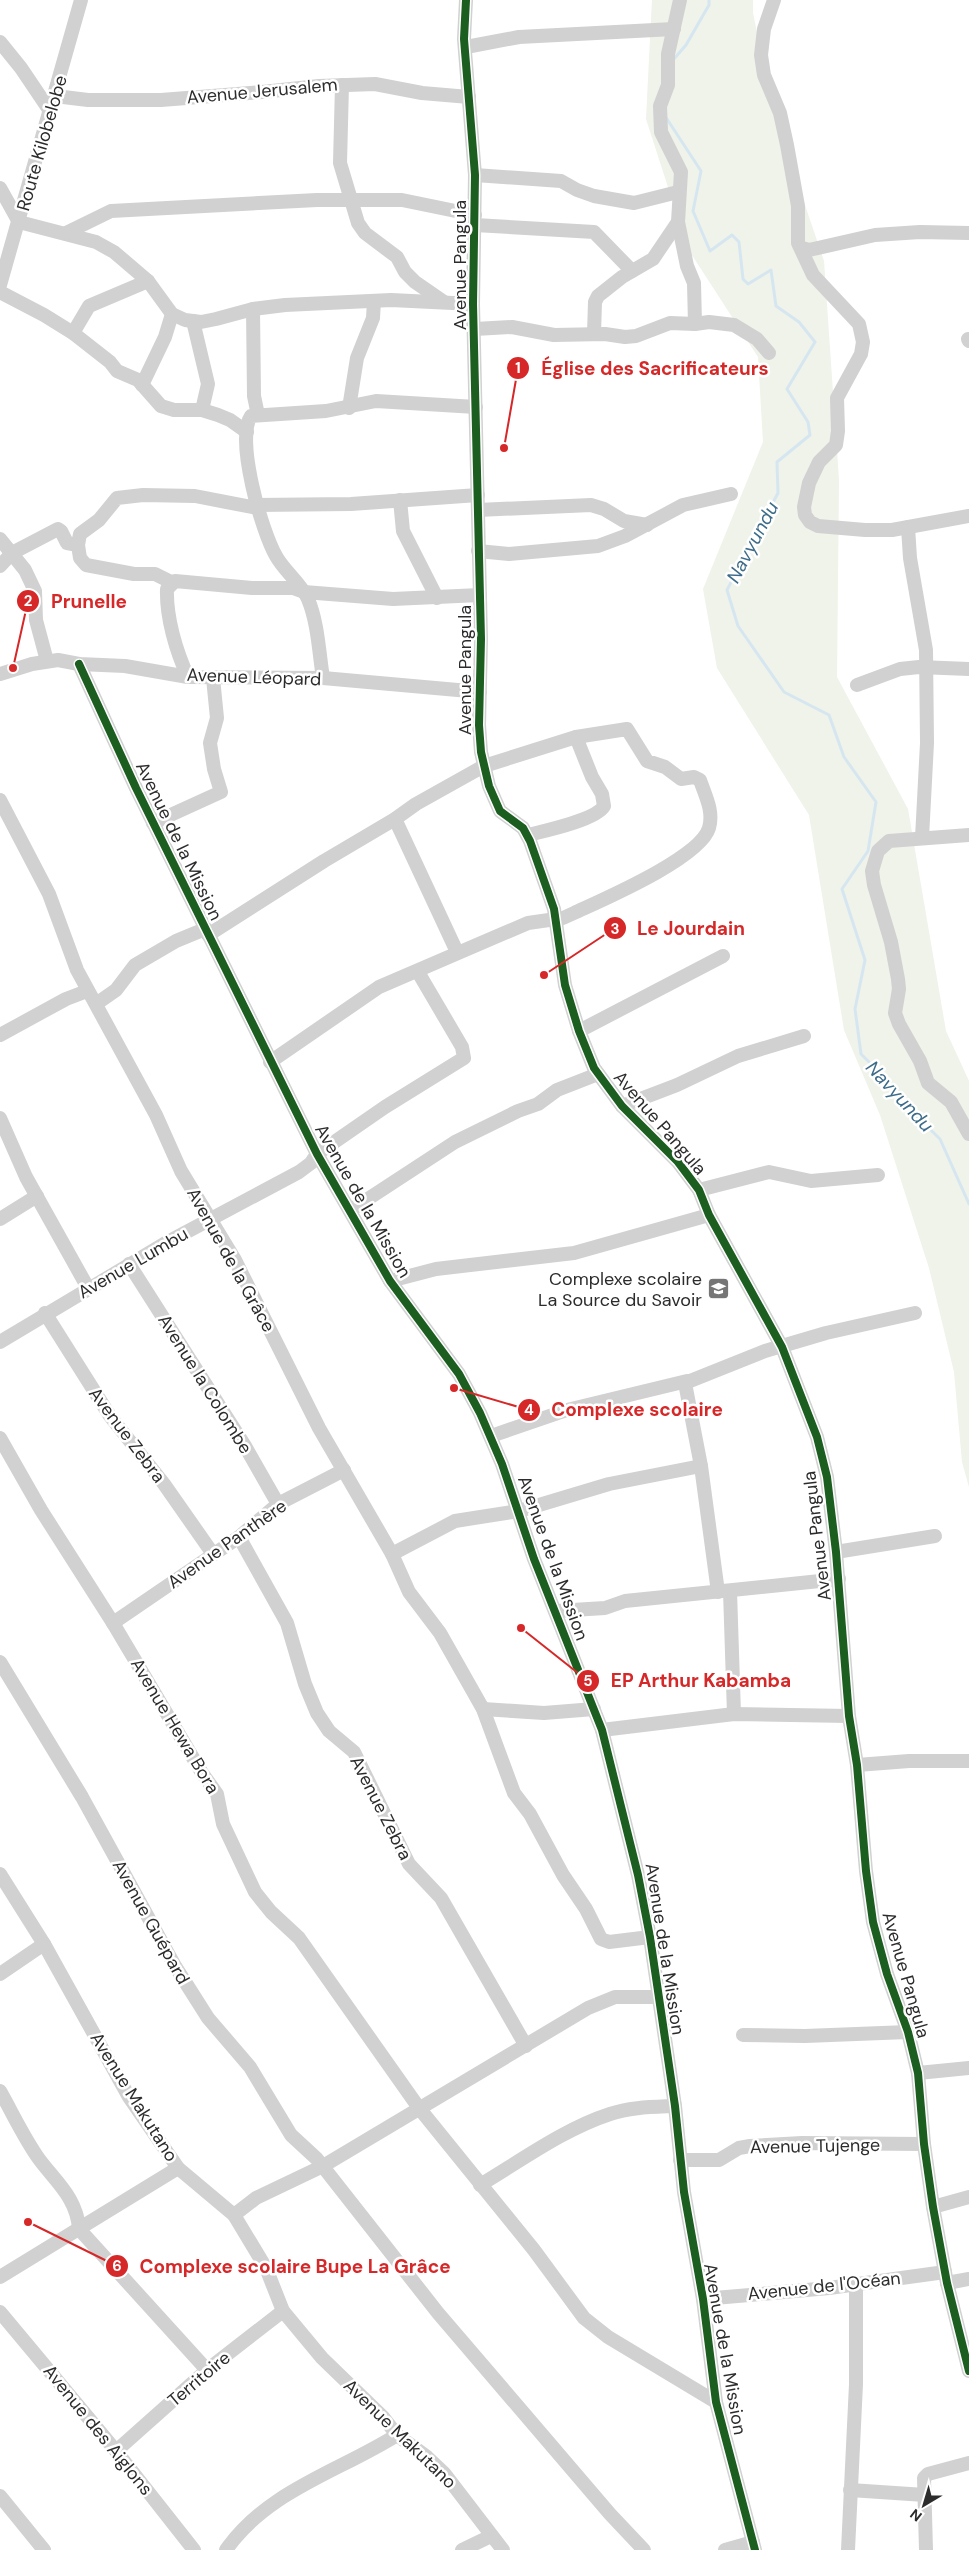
<svg xmlns="http://www.w3.org/2000/svg" width="969" height="2550" viewBox="0 0 969 2550" font-family="'DM Sans',sans-serif">
<style>
.green{fill:#eff3ea}
.lines{fill:none;stroke-linecap:round;stroke-linejoin:round}
.stream{stroke:#d6e6f0;stroke-width:3}
.minor{stroke:#d1d1d1;stroke-width:14}
.cycleway-casing{stroke:#fff;stroke-width:11}
.cycleway{stroke:#1b5e20;stroke-width:8}
.labels{text-anchor:middle;stroke-width:5;stroke-linejoin:round;paint-order:stroke}
.street-label{font-size:18px;fill:#2c2c2c;stroke:#fff}
.poi-label{font-size:18px;fill:#2c2c2c;stroke:#fff;text-anchor:end}
.water-label{font-size:19px;font-style:italic;fill:#3d6c8a;stroke:#fff}
.leader{fill:none;stroke:#d62828;stroke-width:2}
.callout-dot{fill:#d62828;stroke:#fff;stroke-width:2}
.mark-label{font-size:15px;text-anchor:middle;font-weight:bold;fill:#fff}
.callout-label{font-size:19px;text-anchor:middle;font-weight:bold;fill:#d62828;stroke:#fff;stroke-width:5;stroke-linejoin:round;paint-order:stroke}
</style>
<rect width="100%" height="100%" fill="#fff"/>
<!-- green -->
<path class="green" d="M652,0h101v13l20,98 51,150 15,219 -2,197 71,132 38,222 23,50v406l-7,-25 -8,-90 -25,-104 -49,-153 -36,-85 -35,-215 -92,-147 -14,-79 60,-147 -5,-85 -70,-108 -42,-130z"/>
<g class="lines">
<!-- stream -->
<g class="stream">
<path d="M673,60l13,-15 23,-40v-5"/>
<path d="M665,116l36,55 -8,40 17,40 22,-16 7,7 4,37 5,5 23,-14 5,36 23,16 16,20 -28,47 21,33 2,13 -33,27 1,31 -51,97 11,36 46,66 45,23 15,42 32,45 -8,49 -26,38 23,71 -10,49 6,45 23,23 21,28 35,34 29,65"/>
</g>
<!-- minor -->
<g class="minor">
<path d="M466,0l-2,39 11,136 -2,129 8,335 -2,86 2,27 8,34 11,25 23,17 7,13 24,68 11,76 14,46 15,37 28,38 56,56 21,28 10,25 73,132 35,90 10,40 9,75 13,164 8,49 9,106 7,51 14,52 21,58 10,41 6,71 9,63 14,76 22,88"/>
<path d="M680,0l-12,54v31l-8,21 1,26 20,40 -3,50 9,44 7,17 1,41"/>
<path d="M774,0l-10,29 -3,26 3,20 16,38 7,32 11,61v37l15,32 46,49 4,18 -2,12 -24,44 1,33 -2,14 -17,17 -10,21 -5,24 1,8 5,7 8,4 47,4h27l77,-14"/>
<path d="M0,42l21,26 29,43"/>
<path d="M466,47l53,-10 155,-8"/>
<path d="M342,85l-2,78 18,60 7,10 32,24 8,15 10,10 29,20"/>
<path d="M55,96l33,4h73l101,-8 57,-6 56,-2 47,9 47,4"/>
<path d="M475,175l86,6 16,9 17,6 40,7 44,-11"/>
<path d="M0,188l19,34 77,20 18,10 34,29 24,33 13,6 16,2 15,-3 37,-10 32,-4 106,-5 82,4"/>
<path d="M475,225l119,7 38,39"/>
<path d="M66,233l45,-22 206,-11h85l73,15"/>
<path d="M802,248l7,2 66,-15 45,-3 49,1"/>
<path d="M0,285l81,-285"/>
<path d="M0,292l44,23 29,18 37,29 7,9 21,9 23,26 13,4h28l16,5 12,5 17,12"/>
<path d="M253,309l1,87 4,19"/>
<path d="M193,321l15,63 -6,26"/>
<path d="M475,329l37,-2 42,8 51,-1 20,3 11,-1 34,-13 25,1 14,-2 25,3 23,14 12,14"/>
<path d="M73,333l16,-27 59,-25"/>
<path d="M594,334l1,-32 3,-6 24,-19 31,-18 25,-37"/>
<path d="M968,339l1,2"/>
<path d="M142,385l23,-48 7,-23"/>
<path d="M349,408l8,-50 16,-40 1,-17"/>
<path d="M400,500l3,31 34,67"/>
<path d="M256,505l95,-1 127,-9"/>
<path d="M478,510l113,-5 13,4 20,12 23,4"/>
<path d="M908,527l2,31 16,92 1,93 -5,95"/>
<path d="M0,539l25,31 10,21 1,29 11,41"/>
<path d="M478,551l31,3 89,-8 27,-10 58,-31 48,-11"/>
<path d="M0,566l12,-13 46,-24 3,2 6,12 11,2"/>
<path d="M171,582l-16,-8h-21l-48,-9 -6,-7 -2,-13 2,-11 19,-14 18,-22 26,-3 52,1 62,12"/>
<path d="M79,664l57,124 181,366 73,127 69,93 21,39 22,51 32,95 68,171 36,145 12,62 25,169 9,86 19,107 13,103 39,148"/>
<path d="M0,674l32,-10 26,-4 21,4 46,2 63,11 135,1 157,14"/>
<path d="M188,677c-12,-26 -22,-60 -21,-88l8,-8 77,7h41l11,4 89,7 87,-4"/>
<path d="M323,678c-4,-25 -5,-55 -15,-79 -7,-16 -24,-28 -32,-43 -14,-24 -41,-117 -25,-140l75,-5 50,-10 100,6"/>
<path d="M857,685l43,-16 19,-2 50,2"/>
<path d="M0,800l49,94 28,76 79,145 25,56 54,89 84,168 73,126 17,38 31,41 43,76 31,84 16,21 33,61 23,34 15,30 8,3 41,-5"/>
<path d="M395,819l62,133"/>
<path d="M153,823l68,-31 -7,-23 -4,-26 7,-25 -4,-40"/>
<path d="M528,835c16,-4 68,-15 76,-29l-2,-12 -10,-17 -16,-40"/>
<path d="M969,835l-80,6 -11,10 -6,20 2,14 17,57 7,37 1,10 -4,24 4,11 21,37 8,22 23,19 18,32"/>
<path d="M208,935l116,-74 71,-42 21,-15 68,-38 92,-29 51,-8 20,32 18,6 16,12 13,-2 6,3c5,15 14,31 9,48 -9,30 -105,71 -135,85l-11,5 -35,5 -149,64 -109,75"/>
<path d="M96,1004l20,-14 19,-25 41,-24 29,-12"/>
<path d="M579,1031l144,-75"/>
<path d="M0,1035l66,-36 21,-8"/>
<path d="M622,1106l55,-21 61,-29 66,-20"/>
<path d="M0,1118l26,59 62,111"/>
<path d="M699,1190l70,-18 42,9 67,-6"/>
<path d="M351,1210l104,-68 63,-31 20,-7 19,-14 41,-16"/>
<path d="M0,1219l37,-23"/>
<path d="M129,1264l116,182 33,58"/>
<path d="M390,1281l46,-12 138,-16 135,-38"/>
<path d="M45,1313l65,103 54,68 49,70"/>
<path d="M0,1342l164,-98 135,-72 12,-9 6,-9 68,-47 79,-49 -2,-11 -44,-75"/>
<path d="M491,1436l76,-26 120,-29"/>
<path d="M0,1438l41,72 72,113 89,150 15,21 6,30 32,68 16,20 28,26 120,170 115,142 50,68 24,19 108,65"/>
<path d="M239,1537l48,86 18,61 12,29 12,18 25,21 55,112 32,34 85,148"/>
<path d="M836,1552l99,-16"/>
<path d="M392,1554l63,-33 64,-10 90,-27 92,-18"/>
<path d="M730,1591l4,123"/>
<path d="M718,1592l-17,-126 -16,-83 80,-32 61,-18 89,-20"/>
<path d="M556,1611l49,-3 20,-7 214,-22"/>
<path d="M113,1623l126,-86 39,-33 66,-34"/>
<path d="M0,1662l82,135 93,169 33,52 42,49 41,68 26,24 121,154 172,201 34,36"/>
<path d="M483,1709l61,4 50,-4"/>
<path d="M602,1730l132,-16 115,2"/>
<path d="M857,1765l52,-4h60"/>
<path d="M0,1874l44,70 85,153 49,71 56,47 32,53 17,43 39,47 61,59 14,18 30,22 17,16 59,77"/>
<path d="M0,1974l44,-30"/>
<path d="M743,2035l62,1 103,-4"/>
<path d="M918,2073l51,-5"/>
<path d="M0,2091c13,23 24,47 39,68 17,23 38,39 40,70l128,141"/>
<path d="M680,2160h39l20,-12 11,-2 52,-3 122,1"/>
<path d="M480,2185c42,-25 84,-56 130,-71 20,-7 43,-7 65,-8"/>
<path d="M933,2207l36,-10"/>
<path d="M234,2215l22,-17 67,-32 265,-158 27,-11h42"/>
<path d="M0,2277l178,-109"/>
<path d="M947,2283l22,-4"/>
<path d="M703,2299l126,-11 116,-16"/>
<path d="M0,2312l116,139 78,99"/>
<path d="M116,2451l91,-81 76,-59"/>
<path d="M850,2490l75,5"/>
<path d="M0,2496l44,54"/>
<path d="M226,2550c41,-59 112,-78 171,-115"/>
<path d="M462,2550l29,-14"/>
<path d="M725,2550l28,-8"/>
<path d="M848,2550l8,-166v-99"/>
<path d="M926,2550l-2,-72 4,-4 41,-11"/>
</g>
<defs>
<g id="cycleway">
<path d="M466,0l-2,39 11,136 -2,129 8,335 -2,86 2,27 8,34 11,25 23,17 7,13 24,68 11,76 14,46 15,37 28,38 56,56 21,28 10,25 73,132 35,90 10,40 9,75 13,164 8,49 9,106 7,51 14,52 21,58 10,41 6,71 9,63 14,76 22,88"/>
<path d="M79,664l57,124 181,366 73,127 69,93 21,39 22,51 32,95 68,171 36,145 12,62 25,169 9,86 19,107 13,103 39,148"/>
</g>
</defs>
<!-- cycleway casing -->
<use href="#cycleway" class="cycleway-casing"/>
<!-- cycleway -->
<use href="#cycleway" class="cycleway"/>
</g>
<!-- icons -->
<defs>
<symbol id="school-square" viewBox="-11 -11 22 22"><rect x="-9" y="-9" width="18" height="18" rx="4" fill="#767676" stroke="#fff"/><path d="M0-5L7-2L0 1L-7-2ZM-4 1L0 2.5L4 1V4Q0 6-4 4Z" fill="#fff"/></symbol>
</defs>
<g fill-rule="evenodd">
<use href="#school-square" x="706" y="1276" width="25" height="25"/>
</g>
<g class="labels">
<!-- street labels -->
<g class="street-label">
<text transform="translate(262 91) rotate(-5)" y="6">Avenue Jerusalem</text>
<text transform="translate(42 143) rotate(-74)" y="6">Route Kilobelobe</text>
<text transform="translate(460 265) rotate(-90)" y="6">Avenue Pangula</text>
<text transform="translate(465 670) rotate(-90)" y="6">Avenue Pangula</text>
<text transform="translate(254 677) rotate(2)" y="6">Avenue Léopard</text>
<text transform="translate(179 841) rotate(64)" y="6">Avenue de la Mission</text>
<text transform="translate(660 1123) rotate(49)" y="6">Avenue Pangula</text>
<text transform="translate(363 1201) rotate(60)" y="6">Avenue de la Mission</text>
<text transform="translate(231 1260) rotate(61)" y="6">Avenue de la Grâce</text>
<text transform="translate(133 1263) rotate(-30)" y="6">Avenue Lumbu</text>
<text transform="translate(205 1384) rotate(58)" y="6">Avenue la Colombe</text>
<text transform="translate(127 1435) rotate(53)" y="6">Avenue Zebra</text>
<text transform="translate(817 1536) rotate(-97)" y="6">Avenue Pangula</text>
<text transform="translate(227 1544) rotate(-35)" y="6">Avenue Panthère</text>
<text transform="translate(553 1558) rotate(70)" y="6">Avenue de la Mission</text>
<text transform="translate(175 1726) rotate(59)" y="6">Avenue Hewa Bora</text>
<text transform="translate(381 1808) rotate(63)" y="6">Avenue Zebra</text>
<text transform="translate(151 1922) rotate(61)" y="6">Avenue Guépard</text>
<text transform="translate(665 1949) rotate(81)" y="6">Avenue de la Mission</text>
<text transform="translate(906 1975) rotate(74)" y="6">Avenue Pangula</text>
<text transform="translate(134 2097) rotate(58)" y="6">Avenue Makutano</text>
<text transform="translate(815 2146) rotate(-1)" y="6">Avenue Tujenge</text>
<text transform="translate(824 2286) rotate(-6)" y="6">Avenue de l'Océan</text>
<text transform="translate(725 2349) rotate(80)" y="6">Avenue de la Mission</text>
<text transform="translate(199 2379) rotate(-40)" y="6">Territoire</text>
<text transform="translate(98 2430) rotate(51)" y="6">Avenue des Aiglons</text>
<text transform="translate(400 2434) rotate(44)" y="6">Avenue Makutano</text>
</g>
<!-- poi labels -->
<g class="poi-label">
<text x="702" y="1285">Complexe scolaire<tspan x="702" dy="21">La Source du Savoir</tspan></text>
</g>
<!-- water labels -->
<g class="water-label">
<text transform="translate(752 542) rotate(-62)" y="7">Navyundu</text>
<text transform="translate(900 1096) rotate(47)" y="7">Navyundu</text>
</g>
</g>
<!-- callouts -->
<path class="leader" d="M504 448L518 368M13 668L28 601M544 975L615 928M454 1388L529 1410M521 1628L588 1681M28 2222L117 2266"/>
<g class="callout-dot">
<circle cx="504" cy="448" r="5"/>
<circle cx="13" cy="668" r="5"/>
<circle cx="544" cy="975" r="5"/>
<circle cx="454" cy="1388" r="5"/>
<circle cx="521" cy="1628" r="5"/>
<circle cx="28" cy="2222" r="5"/>
<circle cx="518" cy="368" r="12"/>
<circle cx="28" cy="601" r="12"/>
<circle cx="615" cy="928" r="12"/>
<circle cx="529" cy="1410" r="12"/>
<circle cx="588" cy="1681" r="12"/>
<circle cx="117" cy="2266" r="12"/>
</g>
<g class="mark-label">
<text x="518" y="373">1</text>
<text x="28" y="606">2</text>
<text x="615" y="934">3</text>
<text x="529" y="1415">4</text>
<text x="588" y="1686">5</text>
<text x="117" y="2271">6</text>
</g>
<g class="callout-label">
<text x="655" y="375">Église des Sacrificateurs</text>
<text x="89" y="608">Prunelle</text>
<text x="691" y="935">Le Jourdain</text>
<text x="637" y="1416">Complexe scolaire</text>
<text x="701" y="1687">EP Arthur Kabamba</text>
<text x="295" y="2273">Complexe scolaire Bupe La Grâce</text>
</g>
<!-- north arrow -->
<g transform="translate(924 2505) rotate(218)" stroke="#ffffff" stroke-width="4" paint-order="stroke">
<path d="M0-4L9 19L0 12L-9 19Z" fill="#2c2c2c"/>
<text y="-8" font-size="14" font-weight="bold" text-anchor="middle" fill="#2c2c2c">N</text>
</g>
</svg>
